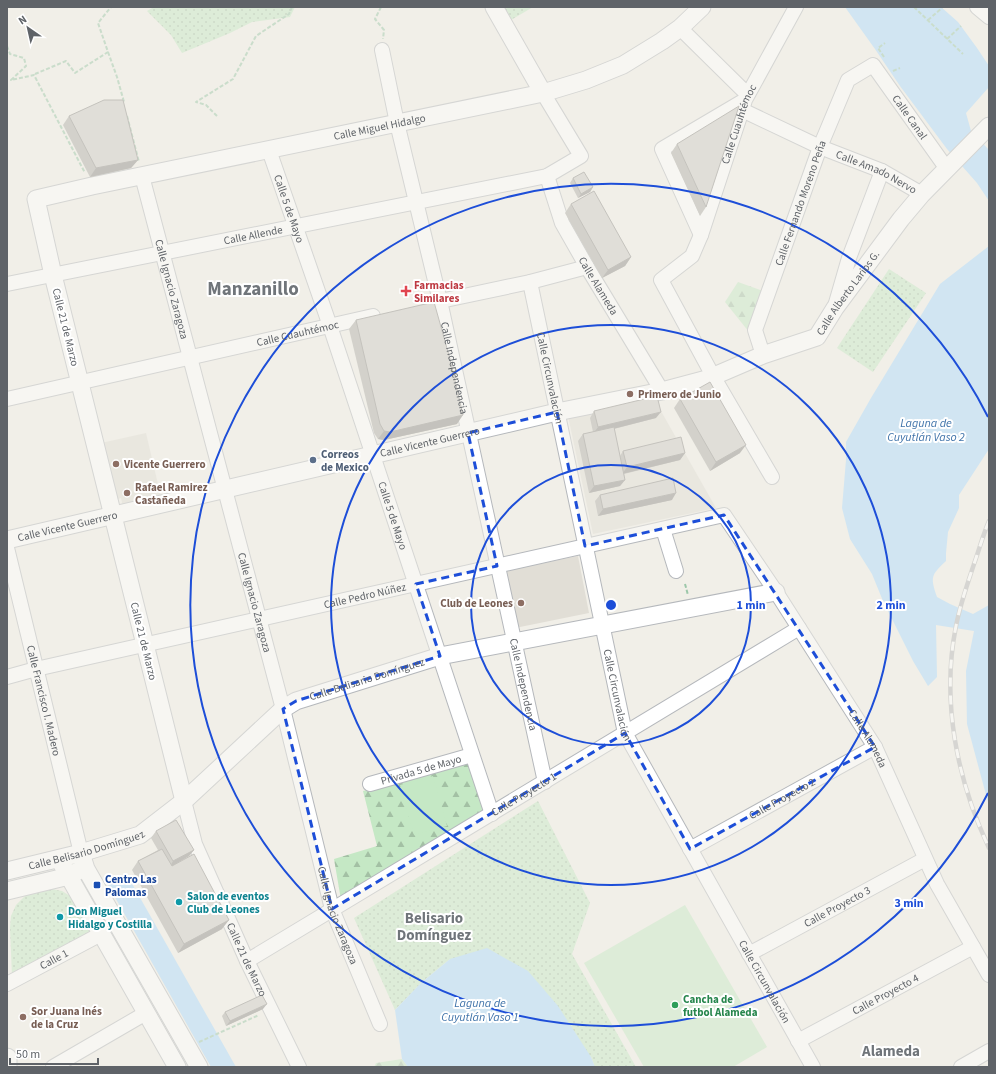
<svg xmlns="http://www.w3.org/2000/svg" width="996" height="1074" viewBox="0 0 996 1074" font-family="'Source Sans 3',sans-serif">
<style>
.education{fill:#e1ded6}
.grass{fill:url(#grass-dots)}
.forest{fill:url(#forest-firs)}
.garden{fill:#c5e8c5}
.water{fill:#aadaff}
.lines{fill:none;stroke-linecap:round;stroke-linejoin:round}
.minor-casing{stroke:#b5b8bc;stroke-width:16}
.tertiary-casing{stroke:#b5b8bc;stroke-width:19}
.secondary-casing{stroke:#b6babf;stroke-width:21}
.path{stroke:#9cc7a9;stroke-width:2;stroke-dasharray:4 2;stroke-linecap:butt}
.minor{stroke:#fff;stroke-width:14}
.tertiary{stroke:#fff;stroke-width:17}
.secondary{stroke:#fff;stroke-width:19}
.rail-casing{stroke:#b6b7b8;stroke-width:4.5}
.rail{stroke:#fff;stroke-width:3;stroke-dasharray:9;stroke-linecap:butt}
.wall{fill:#afaea9}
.shaded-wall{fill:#8f8d8a}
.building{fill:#cccac5;stroke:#8f8d8a}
.marked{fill:none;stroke:#1d4ed8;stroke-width:3;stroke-dasharray:8 5;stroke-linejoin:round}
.ring{fill:none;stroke:#1d4ed8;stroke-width:2}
.health-dot{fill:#e0444e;stroke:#fff;stroke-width:1.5}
.education-dot{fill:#8d6e63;stroke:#fff;stroke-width:1.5}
.service-dot{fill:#5c6f8a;stroke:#fff;stroke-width:1.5}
.transit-dot{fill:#1a4fb4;stroke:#fff;stroke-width:1.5}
.culture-dot{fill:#0f9aa8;stroke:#fff;stroke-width:1.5}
.leisure-dot{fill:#2e9e5b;stroke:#fff;stroke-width:1.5}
.labels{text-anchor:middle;stroke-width:4;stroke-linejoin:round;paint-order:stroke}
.street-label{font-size:11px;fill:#5f6368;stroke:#fff}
.health-label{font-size:11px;font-weight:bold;fill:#be3a42;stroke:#fff;text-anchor:start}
.education-label{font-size:11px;font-weight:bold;fill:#785e54;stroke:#fff;text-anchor:start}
.service-label{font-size:11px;font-weight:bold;fill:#4e5e75;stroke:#fff;text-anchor:start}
.transit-label{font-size:11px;font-weight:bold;fill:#164399;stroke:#fff;text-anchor:start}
.culture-label{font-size:11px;font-weight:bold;fill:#0d838f;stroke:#fff;text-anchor:start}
.leisure-label{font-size:11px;font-weight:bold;fill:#27864d;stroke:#fff;text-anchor:start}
.water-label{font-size:12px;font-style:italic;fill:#4174aa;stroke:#fff}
.district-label{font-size:15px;font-weight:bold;fill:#70757a;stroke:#fff}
.town-label{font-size:19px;font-weight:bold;fill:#70757a;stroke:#fff}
.centre{fill:#1d4ed8;stroke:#fff;stroke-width:2}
.ring-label{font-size:12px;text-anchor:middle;font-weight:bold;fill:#1d4ed8;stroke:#fff;stroke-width:4;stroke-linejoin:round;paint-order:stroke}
</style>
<defs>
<pattern id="grass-dots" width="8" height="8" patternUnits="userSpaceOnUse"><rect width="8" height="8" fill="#c5e8c5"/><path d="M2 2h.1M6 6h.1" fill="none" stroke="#a3c0a4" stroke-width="1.8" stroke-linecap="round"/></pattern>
<pattern id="forest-firs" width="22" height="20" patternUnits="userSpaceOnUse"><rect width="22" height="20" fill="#c5e8c5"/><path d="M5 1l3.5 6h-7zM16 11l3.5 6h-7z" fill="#a3c0a4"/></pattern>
</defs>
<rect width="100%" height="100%" fill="#f1efe8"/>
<!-- education -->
<g class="education">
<path d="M653,397l63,111 -123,26 -25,-118z"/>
<path d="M146,433l15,64 -38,10 -2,-9 -6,2 -14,-57z"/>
<path d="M578,556l11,57 -74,15 -11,-57z"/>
</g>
<!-- grass -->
<g class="grass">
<path d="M154,7h141l-5,10 -38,5 -22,11 -48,20 -11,-18 -24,-24z"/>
<path d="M503,7h30l-22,13z"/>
<path d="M889,269l37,24 -53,79 -36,-24z"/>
<path d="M538,801l52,102 -18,51 64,113h-41l-4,-10 -141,-98 -29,24 -26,27 -41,-92z"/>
<path d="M52,889l10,2 8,5 21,38 -79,42 -2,-48 1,-12 5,-11 9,-9 8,-5z"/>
</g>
<!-- forest -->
<g class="forest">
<path d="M738,282l25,9 -14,41 -24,-30z"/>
<path d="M470,761l17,55 -146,84 -7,-41 43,-13 -14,-55z"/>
<path d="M402,1059l6,8h-34l2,-4z"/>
</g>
<!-- garden -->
<g class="garden">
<path d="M433,776l14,50 -33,9 -14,-50z"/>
<path d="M685,905l82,142 -34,20h-89l-60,-104z"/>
</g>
<!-- water -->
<g class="water">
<path d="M845,7h96l17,15 19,26 12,18v21l-23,26 5,18 18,19v51l-12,-18 -30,-34 -47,-63 -25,-37z"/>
<path d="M989,246v203l-30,46v13l-11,24 -2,21v8c-15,14 -16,16 -9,36l13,7 23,10 16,-9v201l-22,-82 -1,-53 8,-40 -38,-6 1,52 -9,9 -15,-25 -30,-60 -11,-27 -22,-35 -8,-31 4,-48v-18l25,-44 69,-114z"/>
<path d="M126,873l110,194h-25l-104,-184z"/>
<path d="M487,948l41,23 30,35 33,51 4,10h-187l-6,-8 -7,-49 26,-27 29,-24z"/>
</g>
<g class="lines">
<defs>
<g id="minor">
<path d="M977,7l12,10"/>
<path d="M680,28l67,66"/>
<path id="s1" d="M382,50l15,73 43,178 105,481"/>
<path id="s2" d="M745,100l-83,49 39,86 41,-125 3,-10 51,-93"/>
<path id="s3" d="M742,110l78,37 62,24 40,23"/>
<path id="s4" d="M269,150l61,176 162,488"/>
<path id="s5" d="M142,176l141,533 49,200 48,115"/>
<path id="s6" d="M547,176l15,47 25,44 75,124"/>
<path d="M701,235l-9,21 -31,24 52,96 59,101"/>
<path id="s7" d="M530,282l95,451 188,334"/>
<path id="s8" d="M7,284l540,-108 34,-20 -38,-63"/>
<path d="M431,303l99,-21 57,-15"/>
<path d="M836,303l13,-45 33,-87"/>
<path id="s9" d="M763,355l-8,-25 65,-183 28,-67 25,-15 74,104"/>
<path id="s10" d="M7,399l366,-83"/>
<path d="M663,529l13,42"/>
<path id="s11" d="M7,548l74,305"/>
<path id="s12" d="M7,677l29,-8 688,-154 52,77 99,155 62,137 52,91"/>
<path id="s13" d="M370,784l102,-29"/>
<path id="s14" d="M184,801l11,43 52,117 52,106"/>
<path id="s15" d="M690,849l185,-102"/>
<path id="s16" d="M749,954l176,-95"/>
<path id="s17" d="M247,961l552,-333"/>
<path id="s18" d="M7,984l94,-50"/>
<path id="s19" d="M798,1041l175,-94"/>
<path d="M53,1067l93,-54"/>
<path d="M961,1067l28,-16"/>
</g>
<g id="tertiary">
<path d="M494,7l49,86"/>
<path id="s20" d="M7,540l550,-128 105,-21 45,-12 56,-24 54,-18 18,-29 66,-89 21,-25 67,-68"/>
<path id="s21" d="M184,801l-131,-526 -17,-76 56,-13 451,-93 43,-13 37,-15 39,-24 18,-13 22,-21"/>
<path d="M81,853l5,16 113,198"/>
<path d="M59,859l118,208"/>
<path id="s22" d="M7,871l74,-18 59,-18 44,-34 99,-92 13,-8 144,-45 336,-64"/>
<path d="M7,891l62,-15 9,-5"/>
</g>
<path id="secondary" d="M7,1058v9"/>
</defs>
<!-- minor casing -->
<use href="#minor" class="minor-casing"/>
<!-- tertiary casing -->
<use href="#tertiary" class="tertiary-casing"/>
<!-- secondary casing -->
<use href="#secondary" class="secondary-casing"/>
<!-- path -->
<g class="path">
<path d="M381,7l-6,12 9,11 -1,9"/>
<path d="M914,7l49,47"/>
<path d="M928,20l14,-12"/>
<path d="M947,39l14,-13"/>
<path d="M7,46l3,8 14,4 2,8 -15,14 23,-5 51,98"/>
<path d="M108,52l9,25 7,25"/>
<path d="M884,57l-6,-9 7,-5"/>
<path d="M893,71l7,-3"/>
<path d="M35,74l31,-13 9,12 33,-21 -10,-29 13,-16h36"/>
<path d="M127,116l12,46"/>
<path d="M217,116l-11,-11 -10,-3 37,-23 23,-43 33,-22 3,-7"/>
<path d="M685,584l3,11"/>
<path d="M199,1042l60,-27"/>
</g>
<!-- minor -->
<use href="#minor" class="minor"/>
<!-- tertiary -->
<use href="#tertiary" class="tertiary"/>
<!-- secondary -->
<use href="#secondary" class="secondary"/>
<defs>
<path id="rail" d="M989,521c-6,14 -10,29 -15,43 -7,21 -14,41 -18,62 -15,75 1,154 33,222"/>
</defs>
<!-- rail casing -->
<use href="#rail" class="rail-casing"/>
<!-- rail -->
<use href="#rail" class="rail"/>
</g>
<!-- wall -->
<g class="wall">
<path d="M69,116l69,44 -7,8 -41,9 -27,-52z"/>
<path d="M677,144l29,63 -6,9 -29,-63z"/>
<path d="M573,178l20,9 -3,5 -12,6 -8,-15z"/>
<path d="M571,204l60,53 -6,9 -23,12 -37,-65z"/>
<path d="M356,320l101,104 -73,16 -6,-1 -4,-6 -25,-104z"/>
<path d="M680,399l60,54 -30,18 -36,-63z"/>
<path d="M594,411l62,7 -42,11 6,27 3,-5 62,2 -5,7 -56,14 1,6 -5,6 -31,7 -11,-52 5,-7 10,-2 -3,-14z"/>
<path d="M600,495l72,5 -74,16 -3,-15z"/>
<path d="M156,831l38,19 -5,6 -17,10 50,63 -44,24 -46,-83 6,-9 20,-11 -7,-12z"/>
<path d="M263,1009l-37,17 -4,-10 3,-4z"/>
</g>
<!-- shaded-wall -->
<g class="shaded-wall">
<path d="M138,160l-7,8 -41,9 6,-9z"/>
<path d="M593,187l-3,5 -12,6 3,-4z"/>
<path d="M631,257l-6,9 -23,12 6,-8z"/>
<path d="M661,412l-5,6 -63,16 5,-7z"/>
<path d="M463,415l-6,9 -73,16 -6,-1 6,-8z"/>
<path d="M746,445l-6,8 -30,18 6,-9z"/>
<path d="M685,453l-5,7 -58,14 5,-7z"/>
<path d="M625,480l-5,6 -31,7 5,-7z"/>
<path d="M676,493l-4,7 -74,16 5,-7z"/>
<path d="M194,850l-5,6 -20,12 4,-7z"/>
<path d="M229,920l-7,9 -44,24 6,-9z"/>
<path d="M267,1004l-4,5 -37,17 4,-5z"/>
</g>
<!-- building -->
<g class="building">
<path d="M104,100h19l15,60 -42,8 -27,-52z"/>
<path d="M739,106l-33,101 -29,-63z"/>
<path d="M584,172l9,15 -12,7 -8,-16z"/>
<path d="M594,191l37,66 -23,13 -37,-66z"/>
<path d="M434,302l16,57 13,56 -73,17 -6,-1 -4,-7 -24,-104z"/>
<path d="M710,382l36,63 -30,17 -36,-63z"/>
<path d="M657,396l4,16 -63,15 -4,-16z"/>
<path d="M614,427l11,53 -31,6 -11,-52z"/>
<path d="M681,437l4,16 -58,14 -4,-16z"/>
<path d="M673,478l3,15 -73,16 -3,-14z"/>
<path d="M176,820l18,30 -21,11 -17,-30z"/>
<path d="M162,849l10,17 22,-12 35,66 -45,24 -46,-83z"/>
<path d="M262,995l5,9 -37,17 -5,-9z"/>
</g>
<!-- marked area -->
<path d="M0 0H996V1074H0ZM557,412l28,134 139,-31 151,232 -185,102 -65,-116 -293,176 -49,-200 13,-8 144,-45 -24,-72 81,-18 -29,-133z" fill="#f1efe8" fill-opacity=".55" fill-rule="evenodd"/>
<path class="marked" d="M557,412l28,134 139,-31 151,232 -185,102 -65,-116 -293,176 -49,-200 13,-8 144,-45 -24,-72 81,-18 -29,-133z"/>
<!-- distance rings -->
<g class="ring">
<circle cx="611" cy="605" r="140"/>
<circle cx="611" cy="605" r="280"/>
<path d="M988 793A421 421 0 1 1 988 417"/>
</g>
<!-- markers -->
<path class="health-dot" d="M404 285h4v4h4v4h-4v4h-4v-4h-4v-4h4z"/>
<g class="education-dot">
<circle cx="630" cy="394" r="4"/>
<circle cx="116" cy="464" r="4"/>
<circle cx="127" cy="493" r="4"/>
<circle cx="521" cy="603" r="4"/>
<circle cx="23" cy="1017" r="4"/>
</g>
<circle class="service-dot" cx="313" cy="460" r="4"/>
<rect class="transit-dot" x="93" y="881" width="8" height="8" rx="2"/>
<g class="culture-dot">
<circle cx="179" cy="902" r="4"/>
<circle cx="60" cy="917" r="4"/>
</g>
<circle class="leisure-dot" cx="675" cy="1005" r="4"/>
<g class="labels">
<!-- street labels -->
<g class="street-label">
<text dy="4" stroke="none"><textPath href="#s9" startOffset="386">Calle Canal</textPath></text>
<text dy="4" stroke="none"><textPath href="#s2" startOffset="308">Calle Cuauhtémoc</textPath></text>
<text dy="4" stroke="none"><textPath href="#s21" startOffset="971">Calle Miguel Hidalgo</textPath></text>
<text dy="4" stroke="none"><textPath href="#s3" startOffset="148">Calle Amado Nervo</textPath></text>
<text dy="4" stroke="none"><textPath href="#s9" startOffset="161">Calle Fernando Moreno Peña</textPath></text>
<text dy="4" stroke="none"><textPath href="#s4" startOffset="62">Calle 5 de Mayo</textPath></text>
<text dy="4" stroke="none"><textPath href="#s8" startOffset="251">Calle Allende</textPath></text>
<text dy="4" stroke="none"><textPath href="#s6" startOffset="122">Calle Alameda</textPath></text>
<text dy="4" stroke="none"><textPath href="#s5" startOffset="117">Calle Ignacio Zaragoza</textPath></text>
<text dy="4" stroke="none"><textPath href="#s20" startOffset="890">Calle Alberto Larios G.</textPath></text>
<text transform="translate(66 327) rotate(76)" y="4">Calle 21 de Marzo</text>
<text dy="4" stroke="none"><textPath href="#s10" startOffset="298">Calle Cuauhtémoc</textPath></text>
<text dy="4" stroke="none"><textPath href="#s1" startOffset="326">Calle Independencia</textPath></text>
<text dy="4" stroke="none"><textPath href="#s7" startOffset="98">Calle Circunvalación</textPath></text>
<text dy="4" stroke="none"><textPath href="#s20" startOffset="434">Calle Vicente Guerrero</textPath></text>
<text dy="4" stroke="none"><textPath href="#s4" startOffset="386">Calle 5 de Mayo</textPath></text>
<text dy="4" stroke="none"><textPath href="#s20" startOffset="62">Calle Vicente Guerrero</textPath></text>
<text dy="4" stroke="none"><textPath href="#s12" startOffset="367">Calle Pedro Núñez</textPath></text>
<text dy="4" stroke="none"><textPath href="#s5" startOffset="441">Calle Ignacio Zaragoza</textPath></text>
<text transform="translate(144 641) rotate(76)" y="4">Calle 21 de Marzo</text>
<text dy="4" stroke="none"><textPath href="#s22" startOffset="418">Calle Belisario Domínguez</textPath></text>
<text dy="4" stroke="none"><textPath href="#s1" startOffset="650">Calle Independencia</textPath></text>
<text dy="4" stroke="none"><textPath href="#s7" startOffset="422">Calle Circunvalación</textPath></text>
<text dy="4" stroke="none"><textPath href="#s11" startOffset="157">Calle Francisco I. Madero</textPath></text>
<text dy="4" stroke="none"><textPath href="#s12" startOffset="1001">Calle Alameda</textPath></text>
<text dy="4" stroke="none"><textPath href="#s13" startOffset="53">Privada 5 de Mayo</textPath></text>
<text dy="4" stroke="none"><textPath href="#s17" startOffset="323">Calle Proyecto 1</textPath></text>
<text dy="4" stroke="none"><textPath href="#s15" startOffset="105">Calle Proyecto 2</textPath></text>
<text dy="4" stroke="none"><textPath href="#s22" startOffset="82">Calle Belisario Domínguez</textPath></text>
<text dy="4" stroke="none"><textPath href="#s16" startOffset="100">Calle Proyecto 3</textPath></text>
<text dy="4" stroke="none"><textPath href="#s5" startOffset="765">Calle Ignacio Zaragoza</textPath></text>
<text dy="4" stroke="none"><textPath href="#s18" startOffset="53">Calle 1</textPath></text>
<text dy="4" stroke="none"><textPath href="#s14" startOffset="171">Calle 21 de Marzo</textPath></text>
<text dy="4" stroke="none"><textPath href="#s7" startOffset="746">Calle Circunvalación</textPath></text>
<text dy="4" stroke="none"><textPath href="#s19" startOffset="99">Calle Proyecto 4</textPath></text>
</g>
<!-- health labels -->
<g class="health-label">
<text x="414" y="289">Farmacias<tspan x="414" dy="13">Similares</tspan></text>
</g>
<!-- education labels -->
<g class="education-label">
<text x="638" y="398">Primero de Junio</text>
<text x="124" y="468">Vicente Guerrero</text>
<text x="135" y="491">Rafael Ramirez<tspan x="135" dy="13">Castañeda</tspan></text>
<text x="513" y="607" text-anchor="end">Club de Leones</text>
<text x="31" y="1015">Sor Juana Inés<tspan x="31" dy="13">de la Cruz</tspan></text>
</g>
<!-- service labels -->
<g class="service-label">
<text x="321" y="458">Correos<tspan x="321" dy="13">de Mexico</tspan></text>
</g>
<!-- transit labels -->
<g class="transit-label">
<text x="105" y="883">Centro Las<tspan x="105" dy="13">Palomas</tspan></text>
</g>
<!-- culture labels -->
<g class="culture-label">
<text x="187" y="900">Salon de eventos<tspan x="187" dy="13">Club de Leones</tspan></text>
<text x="68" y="915">Don Miguel<tspan x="68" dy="13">Hidalgo y Costilla</tspan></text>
</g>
<!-- leisure labels -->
<g class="leisure-label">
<text x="683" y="1003">Cancha de<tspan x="683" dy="13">futbol Alameda</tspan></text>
</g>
<!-- water labels -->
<g class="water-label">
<text x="926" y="427">Laguna de<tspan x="926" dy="14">Cuyutlán Vaso 2</tspan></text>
<text x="480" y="1007">Laguna de<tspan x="480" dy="14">Cuyutlán Vaso 1</tspan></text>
</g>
<!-- district labels -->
<g class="district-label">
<text x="434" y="923">Belisario<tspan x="434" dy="17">Domínguez</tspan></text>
<text x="891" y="1056">Alameda</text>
</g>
<!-- town labels -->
<g class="town-label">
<text x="253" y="295">Manzanillo</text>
</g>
</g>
<circle cx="611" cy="605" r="6" class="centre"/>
<g class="ring-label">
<text x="751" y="609">1 min</text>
<text x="891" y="609">2 min</text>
<text x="909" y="907">3 min</text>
</g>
<!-- border -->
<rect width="996" height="1074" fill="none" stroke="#5f6368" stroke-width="16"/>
<!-- north arrow -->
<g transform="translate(28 28) rotate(326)" stroke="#ffffff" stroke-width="3" paint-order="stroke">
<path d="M0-3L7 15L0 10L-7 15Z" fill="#5f6368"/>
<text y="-6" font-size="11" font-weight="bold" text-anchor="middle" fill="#5f6368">N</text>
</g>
<!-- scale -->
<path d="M10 1058v6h88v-6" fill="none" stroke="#5f6368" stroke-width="2"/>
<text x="16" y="1058" font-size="12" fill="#5f6368" stroke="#ffffff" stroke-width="3" paint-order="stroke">50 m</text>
</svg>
